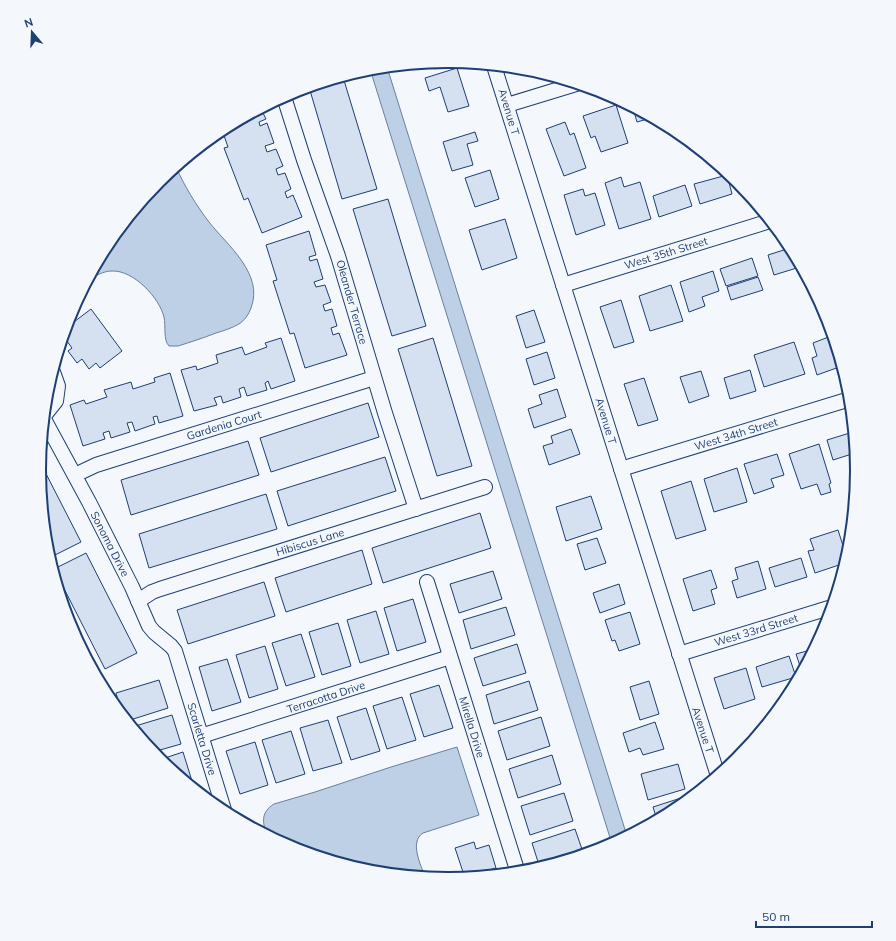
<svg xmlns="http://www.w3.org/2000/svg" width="896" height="941" viewBox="0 0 896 941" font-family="Mulish,sans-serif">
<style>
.water{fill:#bed0e5;stroke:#687fa3}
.building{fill:#d5e0f0;stroke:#1d3f73}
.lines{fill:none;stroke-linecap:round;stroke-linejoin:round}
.street-casing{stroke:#1d3f73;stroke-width:16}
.street{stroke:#f4f7fb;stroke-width:14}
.labels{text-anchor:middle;stroke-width:3;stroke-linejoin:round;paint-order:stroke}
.street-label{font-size:11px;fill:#1d3f73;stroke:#f4f7fb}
.rim{fill:none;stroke:#1d3f73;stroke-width:2}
</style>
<rect width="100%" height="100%" fill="#f4f7fb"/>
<!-- water -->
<g class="water">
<path d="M387,67l240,769 -15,8 -242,-775z"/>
<path d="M176,167c9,20 20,38 33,55 19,24 55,52 42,86 -2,6 -7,13 -12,16 -7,4 -16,7 -23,9 -13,5 -25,9 -38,13h-9c-6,-6 -3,-20 -5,-29 -5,-20 -31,-47 -52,-46 -9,0 -16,5 -23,8l19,-36 51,-62z"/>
<path d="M457,747l22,68 -56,18c-14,9 -2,32 2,44l-57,-5 -77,-24 -24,-13c-5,-13 -6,-23 7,-31l41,-12 76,-25z"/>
</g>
<!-- building -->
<g class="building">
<path d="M448,62h8l-21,7 -2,-6z"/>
<path d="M457,68l12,38 -21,6 -8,-25 -11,4 -4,-13z"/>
<path d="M343,77l34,112 -35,10 -33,-112z"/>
<path d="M616,105l12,38 -27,9 -6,-16 -4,2 -8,-22z"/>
<path d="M633,108l18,10 -14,4z"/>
<path d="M261,109l5,10 -7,3 1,4 7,-3 7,20 -9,3 2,6 9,-3 7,17 -7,3 2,6 7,-2 6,16 -6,3 2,6 6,-3 9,22 -40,16 -14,-35 -4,2 -20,-52 4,-1 -6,-17z"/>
<path d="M565,122l5,13 4,-2 12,35 -22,8 -18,-47z"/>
<path d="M475,132l3,9 -11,3 6,21 -21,6 -9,-29z"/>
<path d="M490,170l9,29 -24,8 -10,-29z"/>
<path d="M727,175l5,19 -32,10 -6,-20z"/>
<path d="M621,177l3,10 16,-5 11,37 -32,10 -14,-46z"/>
<path d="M737,181l8,10 -4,1z"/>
<path d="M685,185l7,21 -33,11 -6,-21z"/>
<path d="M583,189l2,7 10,-3 10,32 -29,10 -12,-40z"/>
<path d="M388,199l38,127 -34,10 -39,-127z"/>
<path d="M505,219l12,39 -35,12 -13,-40z"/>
<path d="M309,231l7,24 -7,2 1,4 7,-2 6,20 -9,3 2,5 9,-2 6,17 -8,3 2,6 7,-2 5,17 -6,2 2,7 6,-2 8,22 -42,13 -11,-35 -4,1 -17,-53 4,-1 -11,-35z"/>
<path d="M790,248l7,12 3,7 -26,8 -6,-20z"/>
<path d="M752,258l6,18 -32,10 -6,-17z"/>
<path d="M713,271l6,20 -17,6 3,9 -16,6 -9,-30z"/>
<path d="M758,277l5,13 -32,10 -4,-13z"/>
<path d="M671,285l12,36 -33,10 -11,-35z"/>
<path d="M621,300l13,42 -20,6 -14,-41z"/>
<path d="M91,309l31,42 -22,17 -4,-5 -7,6 -7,-10 -5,4 -9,-12 4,-3 -8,-11 5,-4 -3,-4v-1z"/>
<path d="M534,310l11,32 -19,6 -10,-32z"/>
<path d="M831,336l11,30 -25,9 -5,-17 5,-2 -4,-13z"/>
<path d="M281,338l14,43 -24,8 -3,-8 -3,2 2,7 -20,6 -3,-9 -5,2 2,8 -18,6 -2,-7 -7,2 3,7 -23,6 -13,-41 15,-4 1,4 21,-7 -2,-8 26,-8 3,8 22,-8 -2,-4z"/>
<path d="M433,338l39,128 -35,10 -39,-127z"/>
<path d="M794,342l11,32 -41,13 -10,-32z"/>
<path d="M547,352l8,26 -21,7 -8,-26z"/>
<path d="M750,370l6,21 -26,8 -6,-21z"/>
<path d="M701,371l8,25 -20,7 -9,-26z"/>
<path d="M170,373l13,43 -24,7 -2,-7 -4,1 2,7 -20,7 -3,-9 -5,1 3,9 -19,6 -2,-7 -6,2 2,6 -22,7 -13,-41 14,-5 2,4 21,-7 -3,-7 27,-8 2,7 22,-7 -1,-4z"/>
<path d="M644,378l14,42 -20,6 -14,-42z"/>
<path d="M557,389l9,28 -32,11 -6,-19 14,-5 -3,-9z"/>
<path d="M368,403l11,34 -108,35 -11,-34z"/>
<path d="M571,429l9,25 -31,11 -6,-19 10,-3 -2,-7z"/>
<path d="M853,432l2,21 -22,7 -6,-20z"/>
<path d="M248,441l11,34 -128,40 -10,-35z"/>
<path d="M819,444l12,39 -2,1 2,8 -10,3 -4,-11 -16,5 -12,-35z"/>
<path d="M777,454l7,21 -13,4 3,8 -20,7 -10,-30z"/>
<path d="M385,457l11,34 -108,35 -11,-35z"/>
<path d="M40,462l41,80 -32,16 -2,-8 -8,-80z"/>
<path d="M737,468l10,34 -33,10 -10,-33z"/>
<path d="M691,481l15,49 -30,9 -15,-48z"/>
<path d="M266,494l11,35 -128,39 -10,-34z"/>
<path d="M591,496l11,33 -36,12 -10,-34z"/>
<path d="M480,513l11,35 -108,35 -11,-35z"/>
<path d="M838,530l9,28 -2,5 -30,10 -7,-22 6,-1 -4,-11z"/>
<path d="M597,538l9,25 -21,7 -8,-26z"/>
<path d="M362,550l10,34 -86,28 -11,-34z"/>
<path d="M86,553l51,100 -32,16 -51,-100z"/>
<path d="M801,558l6,19 -32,10 -6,-19z"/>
<path d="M758,561l8,28 -29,9 -5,-17 6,-2 -3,-11z"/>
<path d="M711,570l6,18 -6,2 4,14 -22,7 -10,-32z"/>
<path d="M493,571l9,28 -43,14 -9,-29z"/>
<path d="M264,582l11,34 -87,28 -11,-34z"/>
<path d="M619,584l6,20 -25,9 -7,-20z"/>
<path d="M413,599l13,43 -29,9 -13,-43z"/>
<path d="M506,607l9,28 -44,14 -8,-29z"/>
<path d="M376,611l13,43 -29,9 -13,-43z"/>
<path d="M630,612l10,32 -21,7 -4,-11 -3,1 -7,-21z"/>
<path d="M338,623l13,43 -29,9 -13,-43z"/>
<path d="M301,634l14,43 -29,9 -14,-43z"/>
<path d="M517,644l9,29 -43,13 -9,-28z"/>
<path d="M265,646l13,43 -29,9 -13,-43z"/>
<path d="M814,649l-12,23 -6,-18z"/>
<path d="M789,656l7,21 -34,10 -6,-20z"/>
<path d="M227,659l14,43 -29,9 -13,-44z"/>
<path d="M746,668l9,31 -31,10 -10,-31z"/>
<path d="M159,680l9,28 -41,13 -5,-6 -6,-22z"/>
<path d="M529,681l9,29 -44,14 -8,-29z"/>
<path d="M649,681l10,33 -19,6 -10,-33z"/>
<path d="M439,685l14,43 -29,9 -14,-43z"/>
<path d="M402,697l14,43 -29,9 -14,-43z"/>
<path d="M366,708l14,43 -29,9 -14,-43z"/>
<path d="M172,715l9,29 -28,8 -21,-25z"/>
<path d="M541,717l9,29 -43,14 -9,-29z"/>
<path d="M328,720l14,43 -29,8 -13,-43z"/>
<path d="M655,722l9,27 -21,6 -3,-7 -11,4 -6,-19z"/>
<path d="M291,731l14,43 -29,9 -14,-43z"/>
<path d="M255,742l13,43 -28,9 -14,-43z"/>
<path d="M183,752l9,29 -5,2 -28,-23z"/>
<path d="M552,755l9,29 -43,14 -9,-29z"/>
<path d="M678,764l7,25 -37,11 -7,-26z"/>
<path d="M564,793l9,28 -43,14 -9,-29z"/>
<path d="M684,797l2,5 -11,9 -18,9 -4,-13z"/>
<path d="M575,829l9,26 -44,13 -8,-25z"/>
<path d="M474,842l2,7 13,-4 7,23 -11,3 2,5 -22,2 -10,-30z"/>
</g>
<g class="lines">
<defs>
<g id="street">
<path d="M494,66l224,710"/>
<path d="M284,97l20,63 34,96 47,157 31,96"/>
<path d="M507,105l69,-21"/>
<path d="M563,285l207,-64"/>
<path d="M44,416l12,-15 2,-15 -5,-14"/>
<path d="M44,419l45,83 43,85 17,39 5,6 17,14 4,5 50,162"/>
<path d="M621,469l229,-70"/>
<path d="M75,475l21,-10 278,-87"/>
<path d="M427,582l91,291"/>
<path d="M138,601l14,-9 8,-3 325,-102"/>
<path d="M679,654l153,-47"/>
<path d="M201,736l249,-79"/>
</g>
</defs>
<!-- street casing -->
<use href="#street" class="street-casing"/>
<!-- street -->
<use href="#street" class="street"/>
</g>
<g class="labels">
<!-- street labels -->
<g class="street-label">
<text transform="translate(509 112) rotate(73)" y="4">Avenue T</text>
<text transform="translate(666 253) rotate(-17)" y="4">West 35th Street</text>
<text transform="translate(352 302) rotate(74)" y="4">Oleander Terrace</text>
<text transform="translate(606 421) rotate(73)" y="4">Avenue T</text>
<text transform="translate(224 425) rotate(-17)" y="4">Gardenia Court</text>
<text transform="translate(736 434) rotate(-17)" y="4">West 34th Street</text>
<text transform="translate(310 542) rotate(-17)" y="4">Hibiscus Lane</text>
<text transform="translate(110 544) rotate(63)" y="4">Sonoma Drive</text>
<text transform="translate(756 630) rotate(-17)" y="4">West 33rd Street</text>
<text transform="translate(326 697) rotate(-18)" y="4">Terracotta Drive</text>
<text transform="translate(472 727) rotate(73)" y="4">Mirella Drive</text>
<text transform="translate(703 730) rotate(72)" y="4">Avenue T</text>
<text transform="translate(202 739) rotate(73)" y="4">Scarletta Drive</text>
</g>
</g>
<!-- crop -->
<path d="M0 0H896V941H0ZM46 470a402 402 0 1 1 804 0a402 402 0 1 1-804 0Z" fill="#f4f7fb" fill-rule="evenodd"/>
<path class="rim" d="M46 470a402 402 0 1 1 804 0a402 402 0 1 1-804 0Z"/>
<!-- north arrow -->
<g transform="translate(32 32) rotate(341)" stroke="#f4f7fb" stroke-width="3" paint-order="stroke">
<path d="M0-3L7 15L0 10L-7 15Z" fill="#1d3f73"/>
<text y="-6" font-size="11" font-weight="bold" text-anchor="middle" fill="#1d3f73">N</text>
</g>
<!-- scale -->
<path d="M756 921v6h116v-6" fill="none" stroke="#1d3f73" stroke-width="2"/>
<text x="762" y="921" font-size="12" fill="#1d3f73" stroke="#f4f7fb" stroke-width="3" paint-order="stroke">50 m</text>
</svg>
